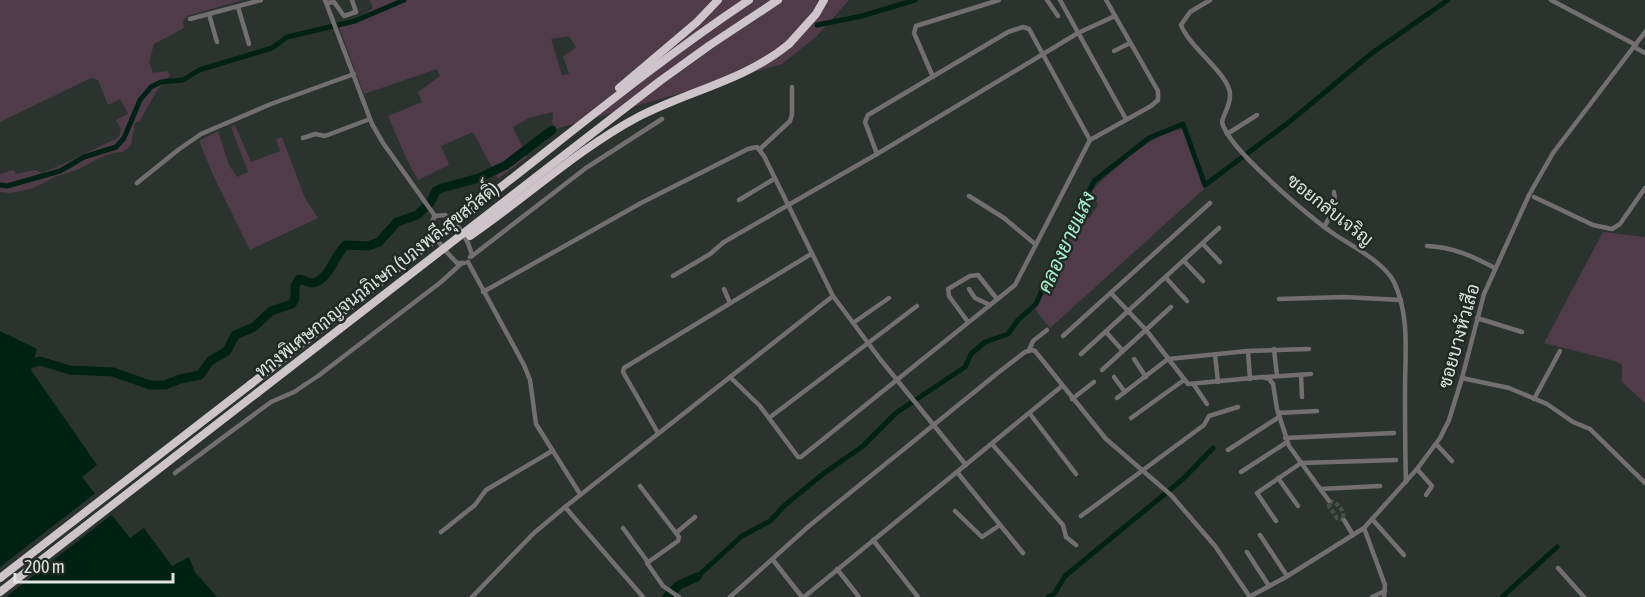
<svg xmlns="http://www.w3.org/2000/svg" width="1645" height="597" viewBox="0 0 1645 597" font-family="'Asap Condensed',Sarabun,sans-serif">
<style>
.green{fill:#503b49;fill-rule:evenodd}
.water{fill:#002215}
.pier{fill:#2b332f}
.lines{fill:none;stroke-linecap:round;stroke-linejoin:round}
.canal{stroke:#002215;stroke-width:5}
.river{stroke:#002215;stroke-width:9}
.street-tunnel{stroke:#464e4a;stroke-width:4.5;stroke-dasharray:4.5 2;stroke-linecap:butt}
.street{stroke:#736f71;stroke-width:4.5}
.highway{stroke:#cec5cb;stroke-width:8}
.highway-bridge{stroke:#cec5cb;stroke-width:8}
.labels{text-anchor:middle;stroke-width:5;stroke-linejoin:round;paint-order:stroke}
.street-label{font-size:18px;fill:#dfe4e1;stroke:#212925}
.water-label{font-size:20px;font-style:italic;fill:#a7f2cf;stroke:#212925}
</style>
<rect width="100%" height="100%" fill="#2b332f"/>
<!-- green -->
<g class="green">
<path d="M0,0h243l-56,16 -4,5 1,7 -30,16 -5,18 4,11 14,-2 3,4 -14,17 -16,29 -5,2 -4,22 -8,7 -11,1 -15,6 -18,10 -24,8 -24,12 -21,4 -10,-1v-18l13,-4 3,4 19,-4 7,3 28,-12 49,-24 2,-8 -5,-9 12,-6 -8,-15 -12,6 -10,-25 -7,-2 -91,44z"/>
<path d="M370,0h479l-32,36 -35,28 -230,66 1,-18 -24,6 -16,9 14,30 -29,22 -25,-47 -32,14 8,19 -31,15 -12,-22 -18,-42 34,-14 -4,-10 22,-16 -3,-7 -73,25 -25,-67 26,-13 8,-6zM569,36l7,11 -13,10 6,17 -7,1 -11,-36z"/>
<path d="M235,125l16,37 29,-11 -4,-12 6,-2 23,61 13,20 -68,32 -37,-75 -14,-34 19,-10 11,34 8,12 11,-5 -17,-45z"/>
<path d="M1183,129l21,60 -154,139 -15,-19 45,-95 9,4 9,-13 -6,-14 6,-7c26,-22 50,-49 85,-55z"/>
<path d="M1603,232l42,5v166l-23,-21v-17l-7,-4 -71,-18z"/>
</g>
<!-- water -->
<path class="water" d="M0,331l37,18 -6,21 66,95 -15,12 48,61 14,-10 28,38 17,-9 6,15 22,25h-217z"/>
<!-- pier -->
<path class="pier" d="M97,492l17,21 -108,84h-6v-30z"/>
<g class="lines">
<!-- canal -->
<g class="canal">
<path d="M817,25l45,-9 53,-16"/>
<path d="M0,185l7,1 53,-15 24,-14 32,-10 8,-9 16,-38 11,-13 10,-5 22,-2 16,-10 73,-22 15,-11 68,-16 49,-21"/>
<path d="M697,577l45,-41 28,-15 15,-16 38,-31 40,-28 33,-33 69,-46 6,-13 14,-12 23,-8 10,-14 18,-16 26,-58 32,-65 55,-43 34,-14 22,61 83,-62 84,-70 76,-53"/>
<path d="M1048,597l6,-3 11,-18 118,-97 30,-31"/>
<path d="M1502,597l55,-50"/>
</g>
<!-- river -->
<g class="river">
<path d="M23,366l17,-5 30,9 43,2 37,13h15l15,-6 20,-4 10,-14 17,-10 8,-16 19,-8 17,-16 21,-7 3,-6v-12l4,-7c5,0 9,5 14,4 17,-4 21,-28 33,-38l22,1 11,-4 18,-20 20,-7 13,-12 6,-12 6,-3 37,-10 27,-13 46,-35"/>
<path d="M667,597l12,-12 18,-8"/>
</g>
<!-- street-tunnel -->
<path class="street-tunnel" d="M1329,501c10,2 14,8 15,19l-7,-2 -8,-12z"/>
<!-- street -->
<g class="street">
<path d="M325,0l47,124 11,19 52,73"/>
<path d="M1047,0l11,16"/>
<path d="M1060,0l66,119"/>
<path d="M1210,0l-20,12 -9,13c8,22 48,49 49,69 1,10 -6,19 -8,28 5,26 88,95 112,112 18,12 51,29 60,48 16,34 11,72 11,108 0,31 0,61 1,92"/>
<path d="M1551,0l85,45"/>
<path d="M327,3l7,-1 10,14 12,-4 -4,-12"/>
<path d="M238,7l11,37"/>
<path d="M209,14l8,28"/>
<path d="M190,19l71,-19"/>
<path d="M1634,47l11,6"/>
<path d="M1114,51l16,-8"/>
<path d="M933,77l-19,-44 2,-7 83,-26"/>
<path d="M1227,134l30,-19"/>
<path d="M303,138l12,-4 10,2 45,-17"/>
<path d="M760,149l30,-28 2,-6v-28"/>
<path d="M877,154l-12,-32 3,-7 140,-83 15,-5 6,2 61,111"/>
<path d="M137,183l41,-33 23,-16 70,-30 83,-30"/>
<path d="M969,196l35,22 31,26"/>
<path d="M1534,197l59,28 19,4 8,-5 25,-36"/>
<path d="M739,200l35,-21"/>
<path d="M435,216l10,-1c13,7 24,26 27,41l-2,1"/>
<path d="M435,216c-11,14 12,37 22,47h7"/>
<path d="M1324,227c6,-10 13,-22 10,-35"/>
<path d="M1203,244l17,18"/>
<path d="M1427,246c26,1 45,10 68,22"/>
<path d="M472,256l114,-88 76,-49"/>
<path d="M1184,261l19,20"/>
<path d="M468,262l56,103 6,15 6,44 44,70"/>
<path d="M673,276l37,-22 14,-12 153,-88 201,-121 37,-17"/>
<path d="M1166,278l21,23"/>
<path d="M724,289l6,14"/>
<path d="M969,289l6,9 15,7"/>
<path d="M483,292l158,-89 107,-54 9,-2 7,9 69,140 47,63 86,106"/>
<path d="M1111,293l35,37 42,54 75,-7 6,2 4,5 4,25 12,37 40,55"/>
<path d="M1279,299l65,-2 57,3"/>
<path d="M1477,318l45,14"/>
<path d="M968,322l-19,-26 -1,-7 22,-13 8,-1 19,24"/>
<path d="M853,323l36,-25"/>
<path d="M1106,332l17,19"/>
<path d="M1063,336l147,-133"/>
<path d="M1274,349l3,27"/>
<path d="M1029,350l4,-9 14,-11"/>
<path d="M1248,351l2,28"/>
<path d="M1081,354l138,-126"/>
<path d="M1215,354l3,28"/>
<path d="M1134,359l12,18"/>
<path d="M1102,370l69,-63"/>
<path d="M1301,375l1,22"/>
<path d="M730,377l30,29 38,51h3l214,-172 75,-145 61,-34 7,-6v-9l-52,-91"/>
<path d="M1114,377l11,15"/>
<path d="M1265,377l46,-3"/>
<path d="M1462,378l47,10 38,16 26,18 17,7 55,54"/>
<path d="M1194,385l13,19"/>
<path d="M1117,398l51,-39 80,-8 61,-2"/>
<path d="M1072,399l22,-17"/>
<path d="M1534,399l26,-48"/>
<path d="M1278,413l39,-2"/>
<path d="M1030,414l46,60"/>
<path d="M769,418l148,-112"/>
<path d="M1131,418l53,-38"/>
<path d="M658,433l-35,-61 1,-4 187,-114"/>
<path d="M1285,438l109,-5"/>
<path d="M992,444l71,81 3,12 10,8"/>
<path d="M1436,444l16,17"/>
<path d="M1228,450l51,-33"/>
<path d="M1301,463l95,-3"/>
<path d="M1417,469l15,17 -6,9"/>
<path d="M957,472l66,81"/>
<path d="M1241,472l46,-30"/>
<path d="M175,473l96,-71 23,-10 24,-16 123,-94 21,-19"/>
<path d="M1278,478l20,28"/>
<path d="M640,486l39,51 -1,4 -31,22 16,23 16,11"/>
<path d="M1320,489l60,-3"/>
<path d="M565,507l78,90"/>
<path d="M955,511l27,26 18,-12"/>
<path d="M1081,516l123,-91 5,-9 29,-9"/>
<path d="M1372,519l32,36"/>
<path d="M1344,520l9,15"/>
<path d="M1276,521l-19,-28 44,-30"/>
<path d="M623,528l24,33"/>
<path d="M1364,528l21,57 -1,12"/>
<path d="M441,532l34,-27 11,-15 66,-39"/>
<path d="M676,533l19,-16"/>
<path d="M1260,535l27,41"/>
<path d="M873,540l45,57"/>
<path d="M1247,552l22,34"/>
<path d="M773,560l29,37"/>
<path d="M1558,568l26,29"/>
<path d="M837,569l22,28"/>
<path d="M472,597l62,-64 31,-26 268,-211"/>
<path d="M730,597l79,-71 190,-154 26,-20 7,-2 3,1 71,88 65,56 44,51 35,51"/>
<path d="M804,597l258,-211"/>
<path d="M1249,597l37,-20 78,-49 53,-59 23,-31 9,-18 13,-42 22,-84 45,-99 24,-42 92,-121"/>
<path d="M1372,597l13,-6"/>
</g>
<!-- highway -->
<g class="highway">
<path d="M789,44l27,-30 8,-14"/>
<path d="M619,88l78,-66 21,-22"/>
<path d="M492,194c85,-66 167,-134 257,-194"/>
<path d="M0,578l251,-194"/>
<path d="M0,592l257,-199"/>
</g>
<!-- highway-bridge -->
<g class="highway-bridge">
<path d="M470,236c57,-39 108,-87 168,-119 50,-26 108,-37 151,-73"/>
<path d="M251,384l241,-190"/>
<path d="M257,393l403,-312 50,-36 68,-45"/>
</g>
</g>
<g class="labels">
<!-- street labels -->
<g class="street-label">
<text transform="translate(1330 210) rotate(38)" y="6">ซอยกลับเจริญ</text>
<text transform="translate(377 280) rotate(-38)" y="6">ทางพิเศษกาญจนาภิเษก (บางพลี-สุขสวัสดิ์)</text>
<text transform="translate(1459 336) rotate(-74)" y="6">ซอยบางหัวเสือ</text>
</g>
<!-- water labels -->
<g class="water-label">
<text transform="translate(1066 242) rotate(-65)" y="7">คลองยายแสง</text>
</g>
</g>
<!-- scale -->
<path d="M15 573v9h158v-9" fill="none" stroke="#dfe4e1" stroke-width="3"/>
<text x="24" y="573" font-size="18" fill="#dfe4e1" stroke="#212925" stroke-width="4.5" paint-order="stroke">200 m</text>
</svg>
